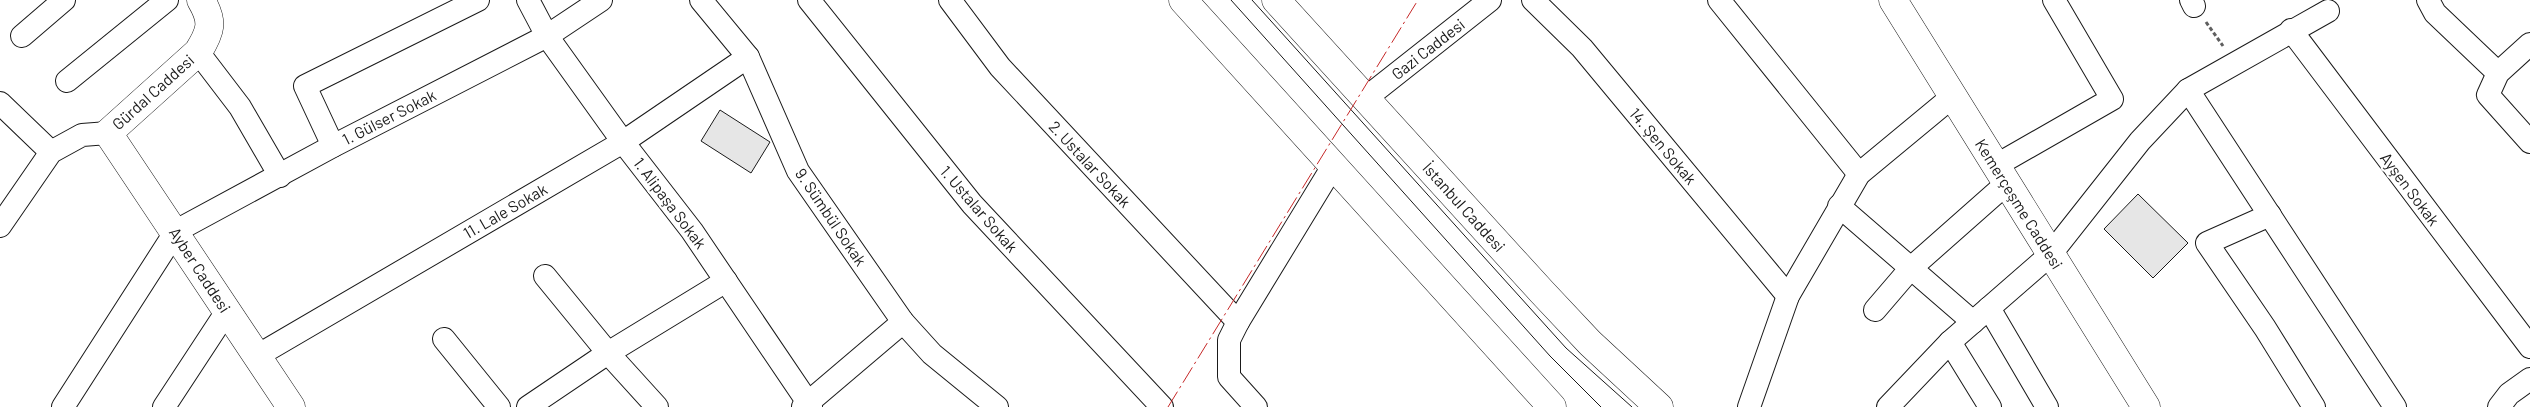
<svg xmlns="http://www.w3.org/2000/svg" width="2530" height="407" viewBox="0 0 2530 407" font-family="Barlow,sans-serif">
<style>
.building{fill:#e6e6e6;stroke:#1a1a1a}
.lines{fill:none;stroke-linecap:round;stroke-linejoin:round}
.minor-casing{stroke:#1a1a1a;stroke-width:24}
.major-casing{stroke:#1a1a1a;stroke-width:29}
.highway-casing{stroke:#1a1a1a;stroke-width:29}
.path{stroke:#5f5f5f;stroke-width:3;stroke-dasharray:4 2.5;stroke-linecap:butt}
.minor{stroke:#fff;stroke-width:22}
.major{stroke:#fff;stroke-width:28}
.highway{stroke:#fff;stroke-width:28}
.tram{stroke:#1a1a1a;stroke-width:1}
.power{stroke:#c62828;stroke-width:1;stroke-dasharray:18 4 2.5 4;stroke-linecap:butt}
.labels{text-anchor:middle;stroke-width:4;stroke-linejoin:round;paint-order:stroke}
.street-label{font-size:16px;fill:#1a1a1a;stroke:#fff}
</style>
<rect width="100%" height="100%" fill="#fff"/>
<!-- building -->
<g class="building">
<path d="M720,110l50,32 -19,31 -50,-32z"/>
<path d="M2138,194l50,49 -35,35 -49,-49z"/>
</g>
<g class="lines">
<defs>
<g id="minor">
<path d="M528,0l19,36 76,106 69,89 119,176"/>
<path d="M701,0l47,57 50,114 105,151 29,32 65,53"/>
<path d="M809,0l163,204 190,203"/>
<path d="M950,0l50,67 238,255"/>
<path d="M1533,0l49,48 206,248"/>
<path d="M1719,0l140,174"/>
<path d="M2191,0l3,6"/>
<path d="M2428,0l7,13 63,60"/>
<path d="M2291,30l239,317"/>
<path d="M22,36l42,-36"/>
<path d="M2530,44l-32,29 -10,22 42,47"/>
<path d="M198,52l42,55 40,69"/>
<path d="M67,81l100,-81"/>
<path d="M2188,90l207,317"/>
<path d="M1366,98l124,-98"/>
<path d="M0,103l51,49"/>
<path d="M333,146l-28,-60 173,-86"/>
<path d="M1995,166l117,-67 -58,-99"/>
<path d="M1839,206l134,116"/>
<path d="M2270,215l-63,28 58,85 49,79"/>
<path d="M0,226l51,-74 31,-17 26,-2"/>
<path d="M545,276l63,77 49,54"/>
<path d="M1989,308l58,99"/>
<path d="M1875,310l36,-42 95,-84"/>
<path d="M444,339l55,68"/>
<path d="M1950,342l40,65"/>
<path d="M257,356l366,-214 125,-85"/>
<path d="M63,407l113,-176 157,-85 214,-110 54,-36"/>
<path d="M164,407l63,-96"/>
<path d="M528,407l80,-54 118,-72"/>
<path d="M803,407l100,-85"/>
<path d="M1256,407l-27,-30v-37l9,-18 95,-156"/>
<path d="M1749,407l39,-111 71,-122 93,-77"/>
<path d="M1888,407l62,-65 100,-87 90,-114 48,-51 140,-79"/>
<path d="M2499,407l10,-13 21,-15"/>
</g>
<g id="major">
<path d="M201,0c13,22 10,31 -3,52l-90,81 183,274"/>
<path d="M1893,0l253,407"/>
</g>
<g id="highway">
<path d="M1183,0l369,407"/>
<path d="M1276,0l266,292 48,51 69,64"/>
</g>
</defs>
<!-- minor casing -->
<use href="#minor" class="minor-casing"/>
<!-- major casing -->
<use href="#major" class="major-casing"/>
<!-- highway casing -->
<use href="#highway" class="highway-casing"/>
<!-- path -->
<path class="path" d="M2206,22l17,24"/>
<!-- minor -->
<use href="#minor" class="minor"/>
<!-- major -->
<use href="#major" class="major"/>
<!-- highway -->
<use href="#highway" class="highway"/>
<!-- tram -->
<g class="tram">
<path d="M1231,0l319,356 51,51"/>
<path d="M1252,0l314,348 66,59"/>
</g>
<!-- power -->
<path class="power" d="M1168,407l250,-407"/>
</g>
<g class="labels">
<!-- street labels -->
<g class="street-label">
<text transform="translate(1428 49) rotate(-38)" y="6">Gazi Caddesi</text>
<text transform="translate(153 92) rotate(-42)" y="6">Gürdal Caddesi</text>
<text transform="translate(389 117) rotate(-27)" y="6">1. Gülser Sokak</text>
<text transform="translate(1663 146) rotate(50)" y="6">14. Şen Sokak</text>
<text transform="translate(1090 164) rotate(47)" y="6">2. Ustalar Sokak</text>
<text transform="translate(2410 189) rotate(53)" y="6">Ayşen Sokak</text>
<text transform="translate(670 203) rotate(53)" y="6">1. Alipaşa Sokak</text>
<text transform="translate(2019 204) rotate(58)" y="6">Kemerçeşme Caddesi</text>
<text transform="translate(1464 207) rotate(48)" y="6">İstanbul Caddesi</text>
<text transform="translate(979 209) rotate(49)" y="6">1. Ustalar Sokak</text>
<text transform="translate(505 211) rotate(-30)" y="6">11. Lale Sokak</text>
<text transform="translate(831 217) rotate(56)" y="6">9. Sümbül Sokak</text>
<text transform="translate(200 270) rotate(57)" y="6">Ayber Caddesi</text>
</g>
</g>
</svg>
